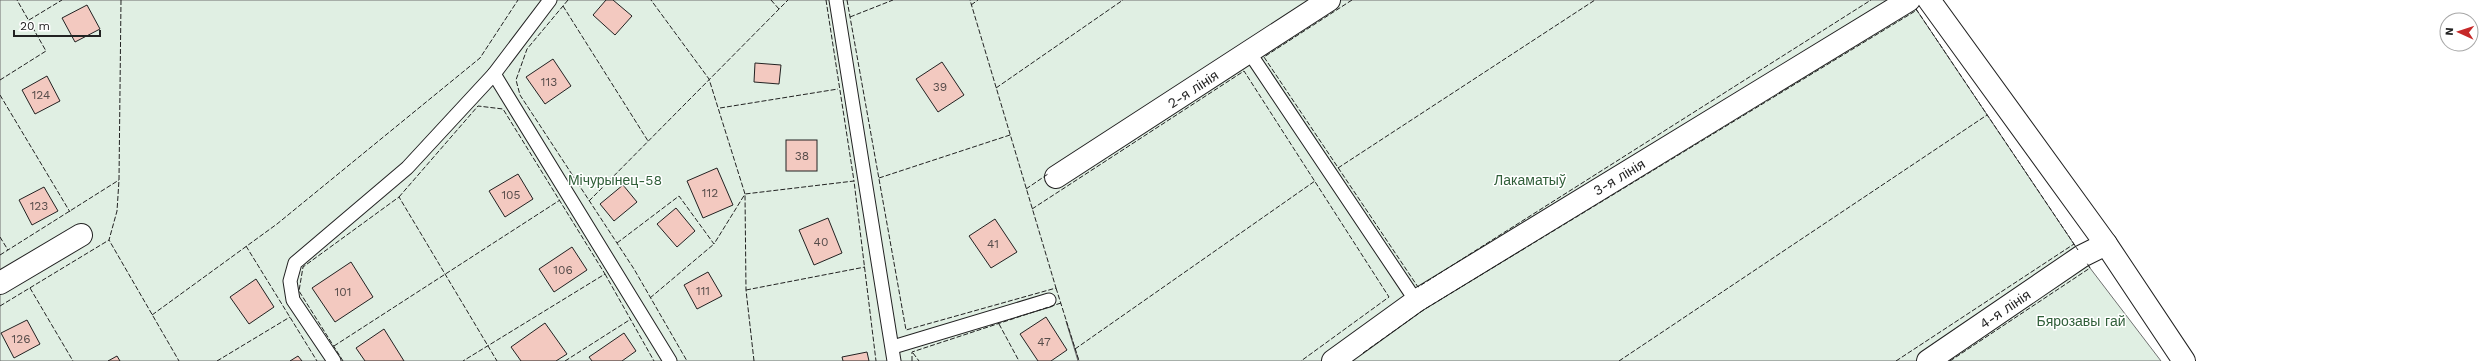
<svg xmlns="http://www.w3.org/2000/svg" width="2491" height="361" viewBox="0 0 2491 361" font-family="'Work Sans',sans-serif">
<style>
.green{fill:#e0efe3;stroke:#6f6f6f}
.building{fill:#f3c9c0;stroke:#222}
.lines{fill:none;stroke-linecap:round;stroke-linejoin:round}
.service-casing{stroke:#222;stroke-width:15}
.minor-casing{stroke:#222;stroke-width:24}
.tertiary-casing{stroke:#222;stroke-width:24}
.service{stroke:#fff;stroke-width:13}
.minor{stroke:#fff;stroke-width:22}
.tertiary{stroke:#fff;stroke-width:22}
.fence{stroke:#222;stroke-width:1;stroke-dasharray:5 2;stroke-linecap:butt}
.labels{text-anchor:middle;stroke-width:3;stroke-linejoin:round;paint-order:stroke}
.number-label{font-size:12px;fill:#564c4a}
.street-label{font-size:14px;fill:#222;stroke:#fff}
.park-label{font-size:14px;fill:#2f5e38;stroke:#fff}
</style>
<rect width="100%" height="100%" fill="#fff"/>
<!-- green -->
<path class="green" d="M0,0h1910l180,268 71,93h-1082l-13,-40 12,40h-1078z"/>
<!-- building -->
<g class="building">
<path d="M606,0h7l19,16 -17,19 -22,-20z"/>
<path d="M87,5l13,24 -25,13 -13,-24z"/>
<path d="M553,59l18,27 -26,18 -19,-27z"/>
<path d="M942,62l22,33 -26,17 -22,-33z"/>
<path d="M755,63l26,2 -2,19 -25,-2z"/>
<path d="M47,76l13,25 -25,13 -13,-24z"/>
<rect x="786" y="140" width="31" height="31"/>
<path d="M717,168l16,37 -30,13 -16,-37z"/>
<path d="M518,174l15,25 -28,18 -16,-26z"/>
<path d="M623,185l14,17 -23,19 -14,-17z"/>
<path d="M44,187l14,24 -26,14 -13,-25z"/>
<path d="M676,208l19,23 -18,16 -20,-23z"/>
<path d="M828,218l14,35 -28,12 -15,-35z"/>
<path d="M995,219l22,33 -26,16 -22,-32z"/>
<path d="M572,247l15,23 -33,22 -15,-23z"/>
<path d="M351,262l22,35 -38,25 -23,-34z"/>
<path d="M708,272l14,24 -25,13 -13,-24z"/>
<path d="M256,279l18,28 -25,17 -19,-27z"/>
<path d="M1046,317l21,33 -16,11h-13l-18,-27z"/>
<path d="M27,320l13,24 -26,14 -13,-25z"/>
<path d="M545,323l22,31 -11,7h-35l-10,-14z"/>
<path d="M384,329l20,32h-39l-9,-13z"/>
<path d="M624,333l12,18 -14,10h-30l-3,-4z"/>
<path d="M867,352l2,9h-26l-1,-4z"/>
<path d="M117,356l3,5h-12z"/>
<path d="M298,356l4,5h-12z"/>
</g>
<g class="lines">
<defs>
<g id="service">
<path d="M550,0l-56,74 176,287"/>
<path d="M836,0l58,361"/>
<path d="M1249,52l167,249"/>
<path d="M893,347l156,-47"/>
<path d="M334,361l-41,-61 -3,-19 5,-18 112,-95 87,-94"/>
</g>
<g id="minor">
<path d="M1056,177l273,-177"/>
<path d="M0,283l81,-48"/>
<path d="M1333,361l83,-60 493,-301"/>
<path d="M1928,361l154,-105 24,-12"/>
</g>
<path id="tertiary" d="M1929,0l177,244 78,117"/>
</defs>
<!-- service casing -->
<use href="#service" class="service-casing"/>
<!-- minor casing -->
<use href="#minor" class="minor-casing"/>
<!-- tertiary casing -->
<use href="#tertiary" class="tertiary-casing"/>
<!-- service -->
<use href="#service" class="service"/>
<!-- minor -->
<use href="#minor" class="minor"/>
<!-- tertiary -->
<use href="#tertiary" class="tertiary"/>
<!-- fence -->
<g class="fence">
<path d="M121,0l-2,180 -2,31 -8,29 70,121"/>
<path d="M568,0l-41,49 -11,31 4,15 114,174 53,92"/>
<path d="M771,0l8,9"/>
<path d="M826,0l28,181"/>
<path d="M847,0l59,330 150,-42 -86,-288"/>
<path d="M1352,0l-88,57 154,230 453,-287"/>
<path d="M971,5l7,-5"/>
<path d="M563,6l85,135"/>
<path d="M1916,9l162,241"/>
<path d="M850,17l43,-17"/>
<path d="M29,20l33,-20"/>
<path d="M0,80l46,-29 -29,-51"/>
<path d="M996,88l127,-88"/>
<path d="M0,95l70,117"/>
<path d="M720,108l118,-19"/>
<path d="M1338,168l257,-168"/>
<path d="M879,178l131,-43"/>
<path d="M1026,189l22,-15"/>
<path d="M399,197l79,-91 25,3 102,165 -142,87"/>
<path d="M589,201l199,-201"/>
<path d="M1032,209l212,-138 145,226 -88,64"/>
<path d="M0,237l8,13"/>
<path d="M617,243l62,-47 35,48 31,-50 -36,-115 -58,-79"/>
<path d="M246,246l71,115"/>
<path d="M0,255l119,-75"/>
<path d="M605,274l49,87"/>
<path d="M30,288l43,73"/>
<path d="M1056,288l23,73"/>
<path d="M746,290l119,-23"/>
<path d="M650,298l64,-54"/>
<path d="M0,306l109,-66"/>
<path d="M152,315l125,-91 203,-166 38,-58"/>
<path d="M999,324l20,37"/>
<path d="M334,346l226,-146"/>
<path d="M1075,349l240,-168"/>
<path d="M913,353l6,8"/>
<path d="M1363,353l62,-44 492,-299"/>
<path d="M217,361l73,-44"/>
<path d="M343,361l-44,-70 4,-24 96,-70 98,164"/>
<path d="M565,361l66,-42"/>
<path d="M754,361l-8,-71 -1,-96 109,-13 22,180"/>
<path d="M912,361v-9l149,-49"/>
<path d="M1619,361l368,-246"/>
<path d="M1896,361l178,-117"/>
<path d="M1950,361l140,-93 -3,-5"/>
</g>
</g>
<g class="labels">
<!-- number labels -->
<g class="number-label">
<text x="549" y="86">113</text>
<text x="940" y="91">39</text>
<text x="41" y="99">124</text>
<text x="802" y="160">38</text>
<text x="710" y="197">112</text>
<text x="511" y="199">105</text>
<text x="39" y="210">123</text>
<text x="821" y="246">40</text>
<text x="993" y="248">41</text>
<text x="563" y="274">106</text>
<text x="703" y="295">111</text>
<text x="343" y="296">101</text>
<text x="21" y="343">126</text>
<text x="1044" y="346">47</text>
</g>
<!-- street labels -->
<g class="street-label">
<text transform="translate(1193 89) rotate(-33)" y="5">2-я лінія</text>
<text transform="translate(1619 177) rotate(-31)" y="5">3-я лінія</text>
<text transform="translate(2005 309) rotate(-34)" y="5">4-я лінія</text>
</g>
<!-- park labels -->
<g class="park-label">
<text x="615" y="185">Мічурынец-58</text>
<text x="1530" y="185">Лакаматыў</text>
<text x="2081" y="326">Бярозавы гай</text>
</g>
</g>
<!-- north arrow -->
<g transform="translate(2459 32) rotate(273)"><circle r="19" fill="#ffffff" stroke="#a7a7a7"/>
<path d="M0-3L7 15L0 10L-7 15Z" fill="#c62828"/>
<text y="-6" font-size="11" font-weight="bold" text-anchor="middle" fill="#222222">N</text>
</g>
<!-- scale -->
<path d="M14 30v6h86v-6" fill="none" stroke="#222222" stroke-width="2"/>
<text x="20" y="30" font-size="12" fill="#222222" stroke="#ffffff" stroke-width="3" paint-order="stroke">20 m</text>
</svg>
